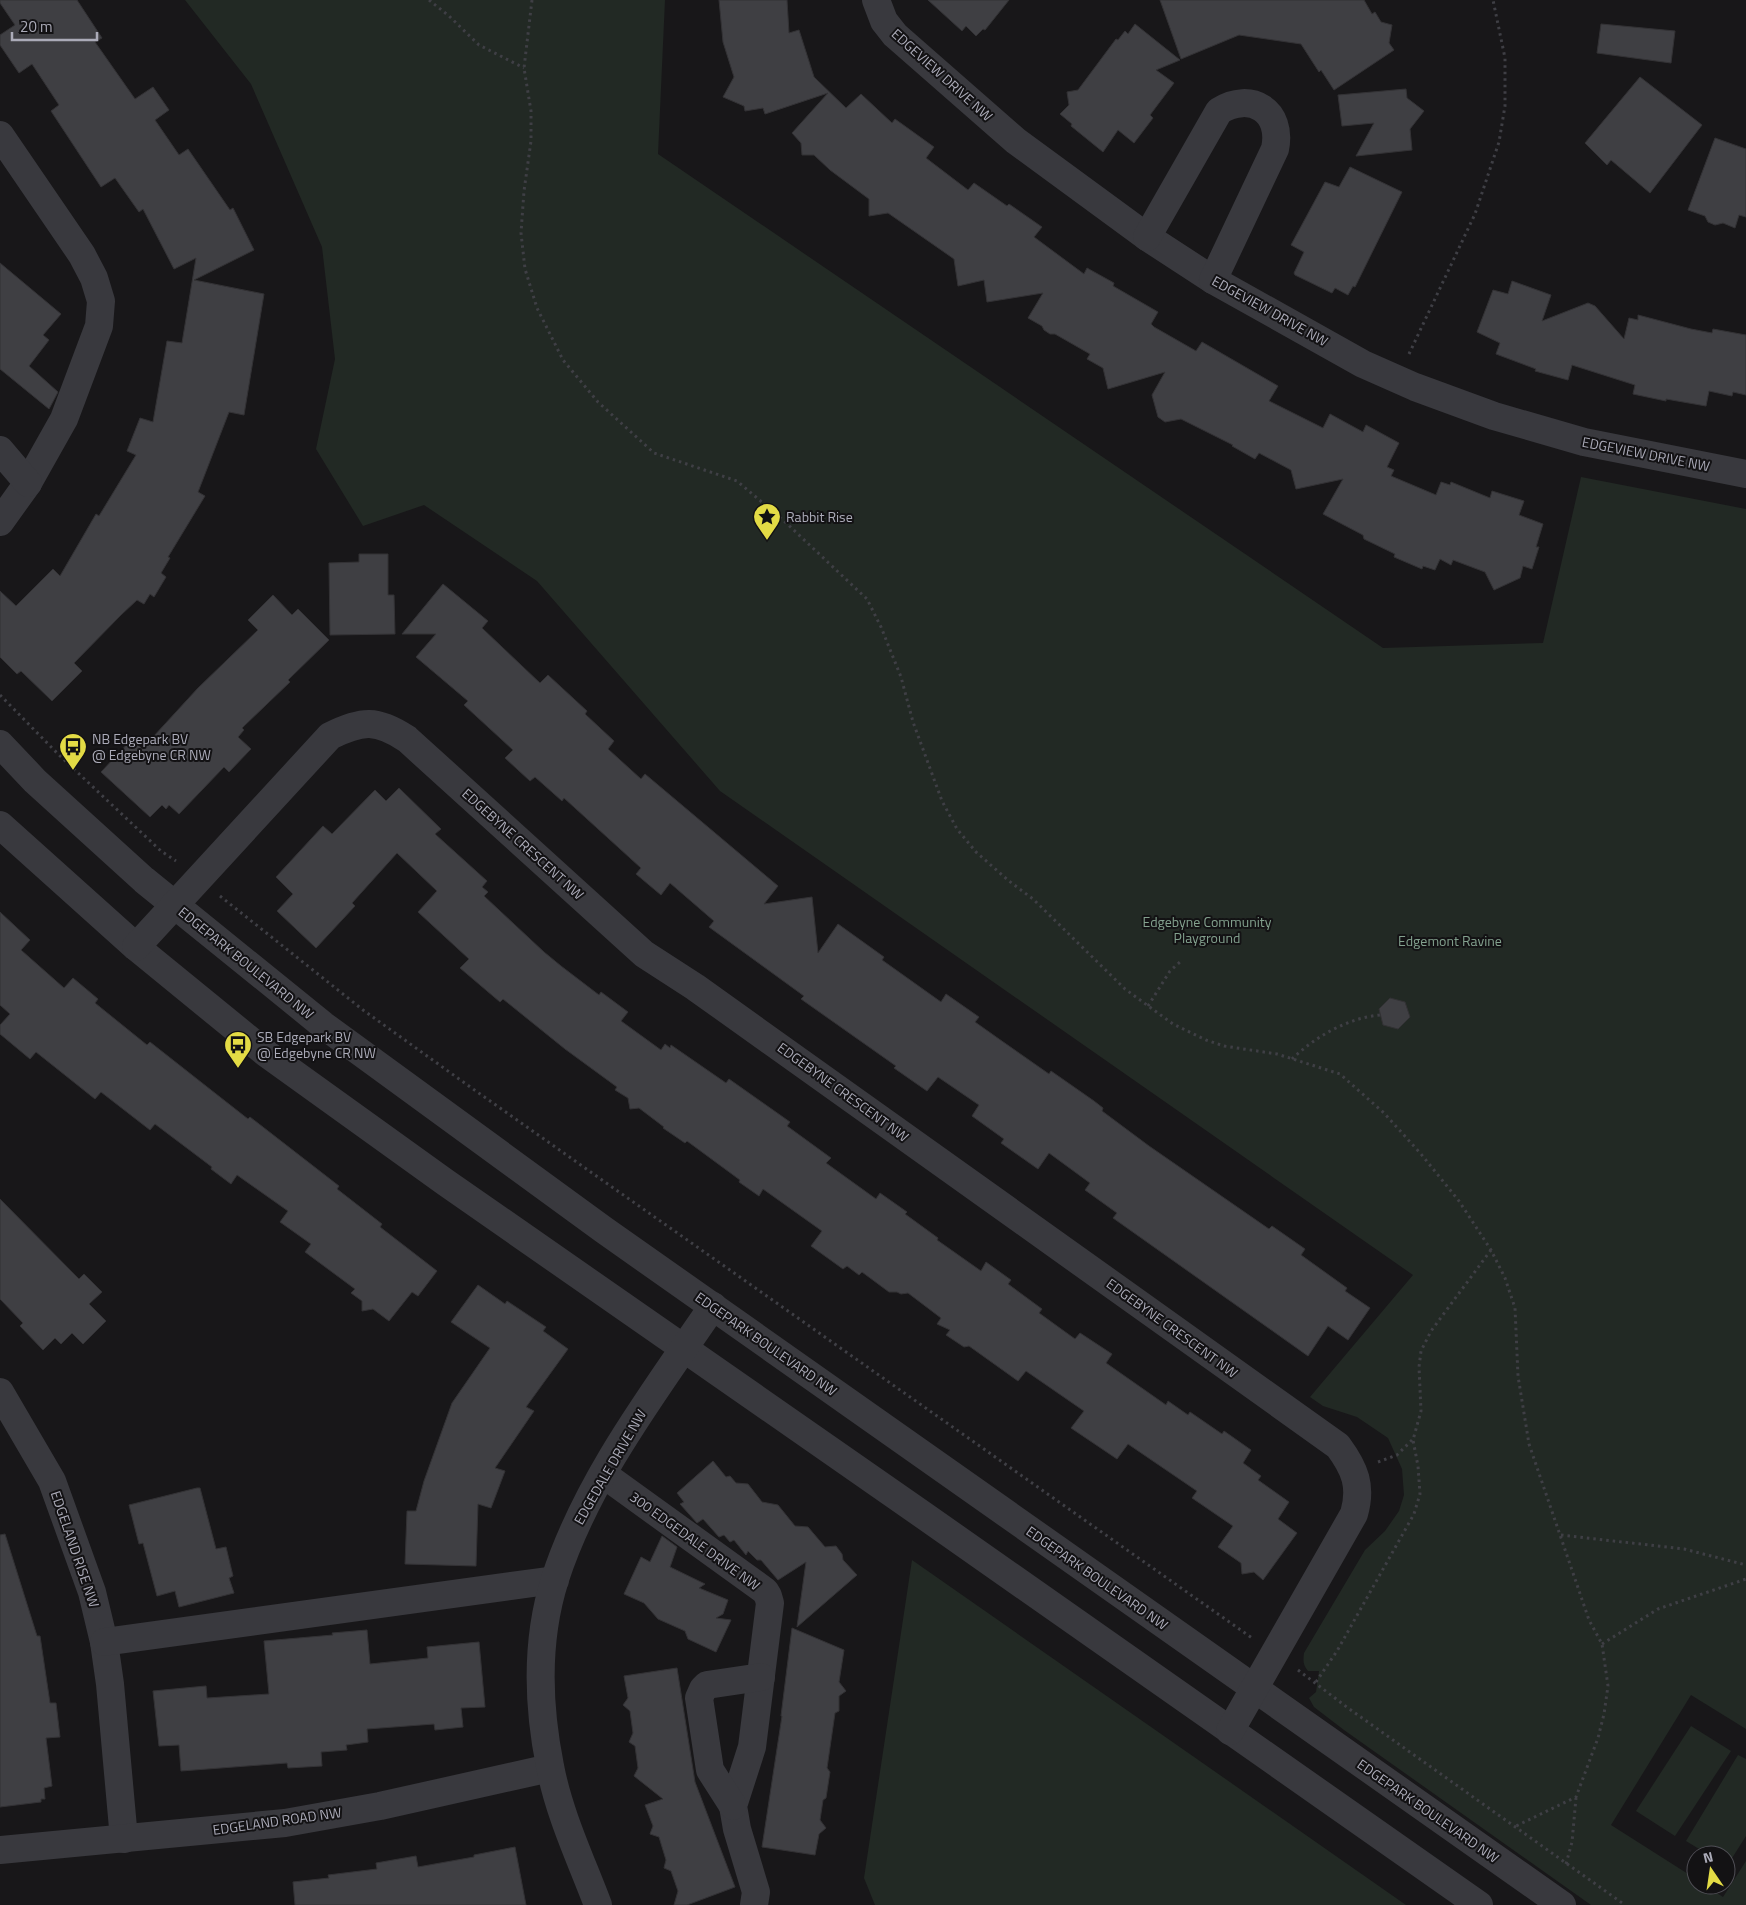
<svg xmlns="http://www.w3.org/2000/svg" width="1746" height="1905" viewBox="0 0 1746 1905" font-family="'Titillium Web',sans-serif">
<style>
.green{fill:#222924}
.building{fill:#3f3f43;stroke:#333235}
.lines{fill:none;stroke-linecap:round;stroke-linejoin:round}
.path{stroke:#3f3f45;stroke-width:3;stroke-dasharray:2.5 4;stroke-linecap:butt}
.minor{stroke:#39393e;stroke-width:28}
.labels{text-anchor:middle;stroke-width:4;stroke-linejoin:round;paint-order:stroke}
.street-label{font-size:14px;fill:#ababb8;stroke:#131214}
.poi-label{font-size:14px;fill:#ababb8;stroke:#131214;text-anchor:start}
.park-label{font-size:14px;fill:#83a18e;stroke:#131214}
</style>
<rect width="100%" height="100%" fill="#181719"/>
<!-- green -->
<g class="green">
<path d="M185,0h480l-7,154 725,494 160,-5 38,-166 165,32v1220l-55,-34 -80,130 85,54v6h9l18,12 23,-36v44h-155l-247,-175 -30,-23 -5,-9 7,-6 3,-21h-11c-5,-6 -5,-10 -4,-18l61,-103 20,-19 14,-20 5,-16 -2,-26 -14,-31 -31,-21 -34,-11 -13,-9 103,-122 -693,-484 -183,-210 -113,-76 -61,21 -47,-77 19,-90 -13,-112 -71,-163z"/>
<path d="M912,1560l494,345h-531l-11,-27z"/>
<path d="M1691,1726l40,25 -56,85 -39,-25z"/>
<path d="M1738,1755l8,4v77l-19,30 -1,-11h-17l-23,-14z"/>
</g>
<!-- building -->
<g class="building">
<path d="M0,0h77l25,38 -7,4 40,57 18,-12 16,23 -14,10 24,35 9,-6 42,61 3,-2 21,42 -60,30 70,14 -20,121 -15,-3 -31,80 7,4 -37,61 2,1 -9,15 5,4 -12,20 -4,-3 -6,10 -7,-4 -16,15 -47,48 8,8 -30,30 -31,-30 -4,3 -17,-17v-66l16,15 37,-37 7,7 36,-62 3,2 37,-61 -9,-4 13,-33 13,4 14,-81 15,2 14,-85 -22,11 -31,-60 -4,3 -24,-34 -14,9 -50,-76 8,-6 -27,-41 -13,9 -19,-28v-10l15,-10 -15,-22z"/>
<path d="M719,0h68l2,33 10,-3 15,47 32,31 15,-14 31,29 3,-4 39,28 -8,11 42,32 6,-7 33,23 2,-2 33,23 -8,10 50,37 3,-6 27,15 -1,3 45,26 -7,12 3,3 42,24 6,-9 76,44 -9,15 54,27 7,-14 33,18 3,-7 33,18 -12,24 7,3 -3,6 45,19 5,-13 9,3 1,-3 39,16 2,-7 32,10 -5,14 24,9 -7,23h3l-7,22 -9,-3 -3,12 -26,12 -9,-18 -32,-12 -2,5 -11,-6 -5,11 -12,-4 -1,3 -28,-12 1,-3 -31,-15 -1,-4 -40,-21 20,-35 -47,10 -5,-19 -32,-17 -4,6 -23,-13 1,-1 -52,-26 -16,3 -7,-5 -6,-22 13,-23 -57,17 -5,-21 -16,-9 3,-5 -35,-20h-5l-6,-4 -2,-4 -14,-8 15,-25 -56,9 -3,-22 -26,6 -4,-27 -66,-46 -19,3v-17l-39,-29 -16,-15h-12l-1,-12 -9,-10 36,-40 -63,21 -2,-6 -18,3 -1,-5 -21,-9 11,-20 -11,-35z"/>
<path d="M928,0h81l-24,30 -2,-1 -7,7 -10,-10 -4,5z"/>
<path d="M1160,0h204l8,14 3,-2 6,10 11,3 -3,18 5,7 -60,40 -13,-20 -2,2 -18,-28 -62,-9 -58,24z"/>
<path d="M1135,24l45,36 -24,10 18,13 -24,32 3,3 -19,25 -16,-13 -15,22 -32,-26 1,-2 -12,-10 9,-9 -2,-13 11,-2 38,-51 2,1 7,-9 3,3z"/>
<path d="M1601,24l74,7 -4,32 -74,-10z"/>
<path d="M1640,77l62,48 -52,68 -39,-33 -4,5 -22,-22z"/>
<path d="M1406,89l1,9 17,13 -14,18 2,21 -56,6 18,-33 -32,3 -4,-31z"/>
<path d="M1715,138l31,11v68l-7,-2 -4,13 -12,-5 -8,2 -7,-3 -3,-6 -17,-6z"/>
<path d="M1350,167l52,25 -47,95 -2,-1 -5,9 -13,-7 -3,5 -37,-18 -1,-2 10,-21 -13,-7 34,-63 14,5z"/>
<path d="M0,263l61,51 -18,21 6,5 -20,26 29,26 -9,17 -49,-40z"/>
<path d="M1512,281l39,14 -9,26 46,-18 7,3 29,33 5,-21 9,2v-5l53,14 21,4 1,-4 33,6v60l-13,-3 -1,4 -23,-5 -3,15 -40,-7v2l-33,-7 2,-9 -63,-20 -4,15 -33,-9 1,-2 -40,-15 4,-11 -23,-11 16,-42 15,4z"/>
<path d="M359,554h29v41h6l1,39 -65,1 -1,-72 30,-1z"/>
<path d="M443,584l45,37 -6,7 58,55 8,-8 39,36 -2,3 29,27 -6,8 33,30 4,-5 133,112 -14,18 48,-7 6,56 20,-29 46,33 -2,3 59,42 5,-8 33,23 -4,5 24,17 50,35 2,-3 43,30 9,7 -1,3 47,35 120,83 3,-3 33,23 -4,6 46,33 -2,3 25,17 -22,32 -20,-14 -20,30 -195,-138 4,-5 -32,-23 5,-7 -41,-30 -11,16 -37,-26 3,-4 -32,-23 7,-11 -41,-28 -11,14 -33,-23 2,-2 -95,-67 3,-3 -95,-69 5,-6 -44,-38 -9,12 -25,-21 5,-6 -77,-70 -2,3 -27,-24 -5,4 -25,-23 8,-8 -49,-45 4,-4 -52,-44 20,-23h-34z"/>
<path d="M273,595l19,20 6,-6 31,31 -41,40 2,2 -48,46 2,2 -6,7 13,12 -22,23 -5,-5 -45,47 -10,-9 -3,4 -4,-4 -12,12 -49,-45 31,-33 10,10 56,-61 60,-58 -10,-10z"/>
<path d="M399,788l42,41 -6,5 52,47 -5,6 6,5 -4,4 60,56 17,14 38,29 2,-3 27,20 -7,9 40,29 4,-6 5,4 1,-3 55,38 3,-4 61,43 -3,4 44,32 -5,5 50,36 4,-6 27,19 -2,2 33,24 -1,2 44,31 5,-9 25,18 -3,4 34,25 -3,4 36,26 5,-6 32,21 -6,9 60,42 2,-4 20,14 2,-3 32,22 2,-3 27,19 -8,13 18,13 -3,4 31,22 -11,17 19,14 -34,47 -9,-8 -12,2 -1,-11 -23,-16 15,-21 -41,-28 5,-7 -69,-47 -11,15 -46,-31 13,-17 -58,-40 -8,10 -49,-35 -5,1 -18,-12 4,-5 -13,-6 4,-6 -33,-25 -7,1 -4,-2h-8l-27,-20 -3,3 -12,-9 -4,3 -32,-23 11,-15 -59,-42 -4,7 -20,-14 1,-2 -53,-39 -2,2 -22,-15 1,-1 -25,-19 -9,1 -2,-11 -13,-8 2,-3 -52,-38 -62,-50 -3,3 -40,-34 9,-9 -51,-47 19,-21 -40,-38 -45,50 3,3 -39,42 -39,-37 16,-17 -17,-17 47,-51 9,8 43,-44 11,11z"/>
<path d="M0,912l30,28 -9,10 43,38 9,-10 25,21 -3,4 52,42 3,-3 61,48 37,29 2,-2 89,69 -2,3 45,35 -2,3 57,44 -19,25 -6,-4 -23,29 -16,-12 -11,2v-10l-11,-8 4,-4 -50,-37 6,-8 -31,-22 8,-11 -51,-36 -6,9 -20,-15 1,-2 -57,-43 -5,6 -49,-38 -6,7 -59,-47 -6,7 -30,-25v-9l10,-11 -10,-9z"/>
<path d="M1390,998l15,4 5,15 -12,12 -15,-4 -4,-16z"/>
<path d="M0,1199l79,80 5,-5 18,18 -13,12 17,17 -23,23 -11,-11 -11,11 -6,-6 -12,12 -23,-24 3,-3 -23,-24z"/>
<path d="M478,1285l27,19 2,-3 39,26 -3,4 25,18 -42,58 8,4 -39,57 10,3 -14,37 -13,-4 -2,62 -71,-2 2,-53h9l8,-30 28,-78 38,-55 -39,-26z"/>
<path d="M713,1461l13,16 4,-1 6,7 12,1 14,18 16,3 17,21 13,1 17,20 11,-1 6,8 1,6 14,15 -60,52 9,-65 -28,18 -17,-20h-4l-9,-9 -2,4 -12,-15 -4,2 -6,-7 -5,2 -16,-18 -6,4 -17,-19 4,-2 -7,-9z"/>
<path d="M197,1488h3l16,61 10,-2 7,29 -4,2 5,15 -55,14 -4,-16 -18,5 -14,-53 -4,1 -10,-39z"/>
<path d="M5,1534l32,102h3l10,67h6l4,34 -14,1 6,48 -8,2 1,11h-4v3l-41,5v-272z"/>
<path d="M662,1536l15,11 -7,20 35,17 -6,4 29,12 -5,14 -7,4 15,2 -15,32 -28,-13 -3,-8 -27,-12 -14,-16 -20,-9 17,-37 9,5z"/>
<path d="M792,1628l52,22 -5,32 7,9 -7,5v15l-4,2 -8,55 3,4 -4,26 -3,2 -3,20 6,8 -7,6 -4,21 -53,-8 20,-131h-1z"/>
<path d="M367,1630l3,34 58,-6 -1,-11 52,-5 6,65 -24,1 2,19 -28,3 -1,-6 -67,5 1,13 -22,3 1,5 -26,2 1,14 -34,2 -1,-5 -106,8 -2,-26 -20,1 -6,-55 53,-5 1,12 62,-4 -5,-53 69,-6 -1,-2z"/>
<path d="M677,1668l18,114 40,105 -48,18h-13l4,-14 -7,-20 -7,-3 2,-8 -7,-23 -9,-3 3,-8 -8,-21 18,-6 -29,-23 4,-8 -3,-22 -6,-4 4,-9 -3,-22 -7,-6 5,-7 -4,-22z"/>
<path d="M515,1847l11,58h-231l-2,-23 36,-4 -1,-3 49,-6 -1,-6 40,-7 2,11 56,-10v-2z"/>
</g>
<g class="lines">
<!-- path -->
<g class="path">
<path d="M429,0l20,16 30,29 45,23"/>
<path d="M532,0l-8,68 7,43v30l-7,50 -3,42 4,36 12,39 26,52 35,42 56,51 83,28 46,39 84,79 14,28 20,50 12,45 29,79 15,28 19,23 33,29 24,18 92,90 48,35 33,16 18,6 53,8 63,20 44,39 37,41 38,47 32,49 14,28 10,30 3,68 11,68 60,176 13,24 6,42 -4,28 -6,24 -22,59 -62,30"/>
<path d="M1409,354l66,-140 24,-72 6,-36v-48l-12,-58"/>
<path d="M0,695l59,60 102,96 15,10"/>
<path d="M220,896l143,114 110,79 779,549"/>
<path d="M1148,1006l22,-35 10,-9"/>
<path d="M1292,1059c24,-23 56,-41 88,-44"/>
<path d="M1378,1462l19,-7 15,-15"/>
<path d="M1561,1535l123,14 62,16"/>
<path d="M1602,1644l56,-35 88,-30"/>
<path d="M1298,1670l50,38 277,197"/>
<path d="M1316,1682l21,-31 77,-137 6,-20 -2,-28 -5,-26 8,-29 -2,-44 2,-16 10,-20 60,-81"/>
<path d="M1566,1864l6,-22 4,-44"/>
</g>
<!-- minor -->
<g class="minor">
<path d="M876,0l8,21 11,14 121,106 131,96 66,43 150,84 52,23 79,29 90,26 162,32"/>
<path d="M0,135l82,120 12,23 7,23 -2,25 -35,93 -36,64 -28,39"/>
<path d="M1147,237l72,-126c32,-20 64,0 56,38l-62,131"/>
<path d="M0,450l28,33"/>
<path d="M0,744l35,37 109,99 179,145 281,205 958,675"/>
<path d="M0,825l136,122 131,107 178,128 481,335 553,388"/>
<path d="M136,947l194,-211c32,-16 47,-17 77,3l237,215 51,33 643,459c17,23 24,40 16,68l-124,217"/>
<path d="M0,1392l52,89 40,111 12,50 6,42 14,155"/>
<path d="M603,1474l162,117 3,5 2,7 -18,144 -19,59 4,23 19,63 -2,13"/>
<path d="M104,1642l451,-62"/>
<path d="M733,1806l-23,-36 -11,-72 4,-9 4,-4 54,-8"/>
<path d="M0,1850l285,-27 95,-17 170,-38"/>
<path d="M598,1905c-17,-45 -39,-91 -48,-139 -12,-60 -14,-127 5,-187 32,-99 100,-188 158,-273"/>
</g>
</g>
<!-- icons -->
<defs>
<symbol id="sight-pin" viewBox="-11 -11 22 30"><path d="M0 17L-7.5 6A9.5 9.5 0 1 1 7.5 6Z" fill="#e3db45" stroke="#131214"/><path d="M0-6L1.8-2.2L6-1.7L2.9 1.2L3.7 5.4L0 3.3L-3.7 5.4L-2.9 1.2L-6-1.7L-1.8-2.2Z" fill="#111"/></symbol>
<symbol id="bus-pin" viewBox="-11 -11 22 30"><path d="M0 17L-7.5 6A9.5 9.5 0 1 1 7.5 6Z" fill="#e3db45" stroke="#131214"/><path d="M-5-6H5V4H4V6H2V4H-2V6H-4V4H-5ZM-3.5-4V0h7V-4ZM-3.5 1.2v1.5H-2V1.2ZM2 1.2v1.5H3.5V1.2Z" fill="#111"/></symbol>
</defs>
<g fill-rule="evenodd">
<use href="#sight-pin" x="751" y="501" width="32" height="43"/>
<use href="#bus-pin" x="57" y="731" width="32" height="43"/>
<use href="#bus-pin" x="222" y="1029" width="32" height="43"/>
</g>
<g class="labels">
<!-- street labels -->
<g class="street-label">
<text transform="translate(942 75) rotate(42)" y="5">EDGEVIEW DRIVE NW</text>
<text transform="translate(1270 311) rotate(29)" y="5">EDGEVIEW DRIVE NW</text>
<text transform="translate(1646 454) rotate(11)" y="5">EDGEVIEW DRIVE NW</text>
<text transform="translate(523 844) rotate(42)" y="5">EDGEBYNE CRESCENT NW</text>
<text transform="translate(246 963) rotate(39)" y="5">EDGEPARK BOULEVARD NW</text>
<text transform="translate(843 1092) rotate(36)" y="5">EDGEBYNE CRESCENT NW</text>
<text transform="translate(1172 1328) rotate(36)" y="5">EDGEBYNE CRESCENT NW</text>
<text transform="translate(766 1344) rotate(35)" y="5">EDGEPARK BOULEVARD NW</text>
<text transform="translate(610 1467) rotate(-60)" y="5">EDGEDALE DRIVE NW</text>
<text transform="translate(695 1541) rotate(36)" y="5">300 EDGEDALE DRIVE NW</text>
<text transform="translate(75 1549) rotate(71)" y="5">EDGELAND RISE NW</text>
<text transform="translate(1097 1578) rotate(35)" y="5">EDGEPARK BOULEVARD NW</text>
<text transform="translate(1428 1811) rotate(35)" y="5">EDGEPARK BOULEVARD NW</text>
<text transform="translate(277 1821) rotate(-8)" y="5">EDGELAND ROAD NW</text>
</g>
<!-- poi labels -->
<g class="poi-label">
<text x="786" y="522">Rabbit Rise</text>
<text x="92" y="744">NB Edgepark BV<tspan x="92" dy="16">@ Edgebyne CR NW</tspan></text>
<text x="257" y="1042">SB Edgepark BV<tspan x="257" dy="16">@ Edgebyne CR NW</tspan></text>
</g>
<!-- park labels -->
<g class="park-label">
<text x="1207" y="927">Edgebyne Community<tspan x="1207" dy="16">Playground</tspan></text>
<text x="1450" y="946">Edgemont Ravine</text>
</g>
</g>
<!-- north arrow -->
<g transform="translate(1711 1870) rotate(347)"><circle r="24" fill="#131214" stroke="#504f56"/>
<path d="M0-4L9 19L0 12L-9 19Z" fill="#e3db45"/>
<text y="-8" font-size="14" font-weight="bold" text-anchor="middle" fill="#ababb8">N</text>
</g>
<!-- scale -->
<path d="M12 32v8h85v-8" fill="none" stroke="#ababb8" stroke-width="2.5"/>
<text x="20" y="32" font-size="15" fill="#ababb8" stroke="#131214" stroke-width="4" paint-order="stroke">20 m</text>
</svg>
